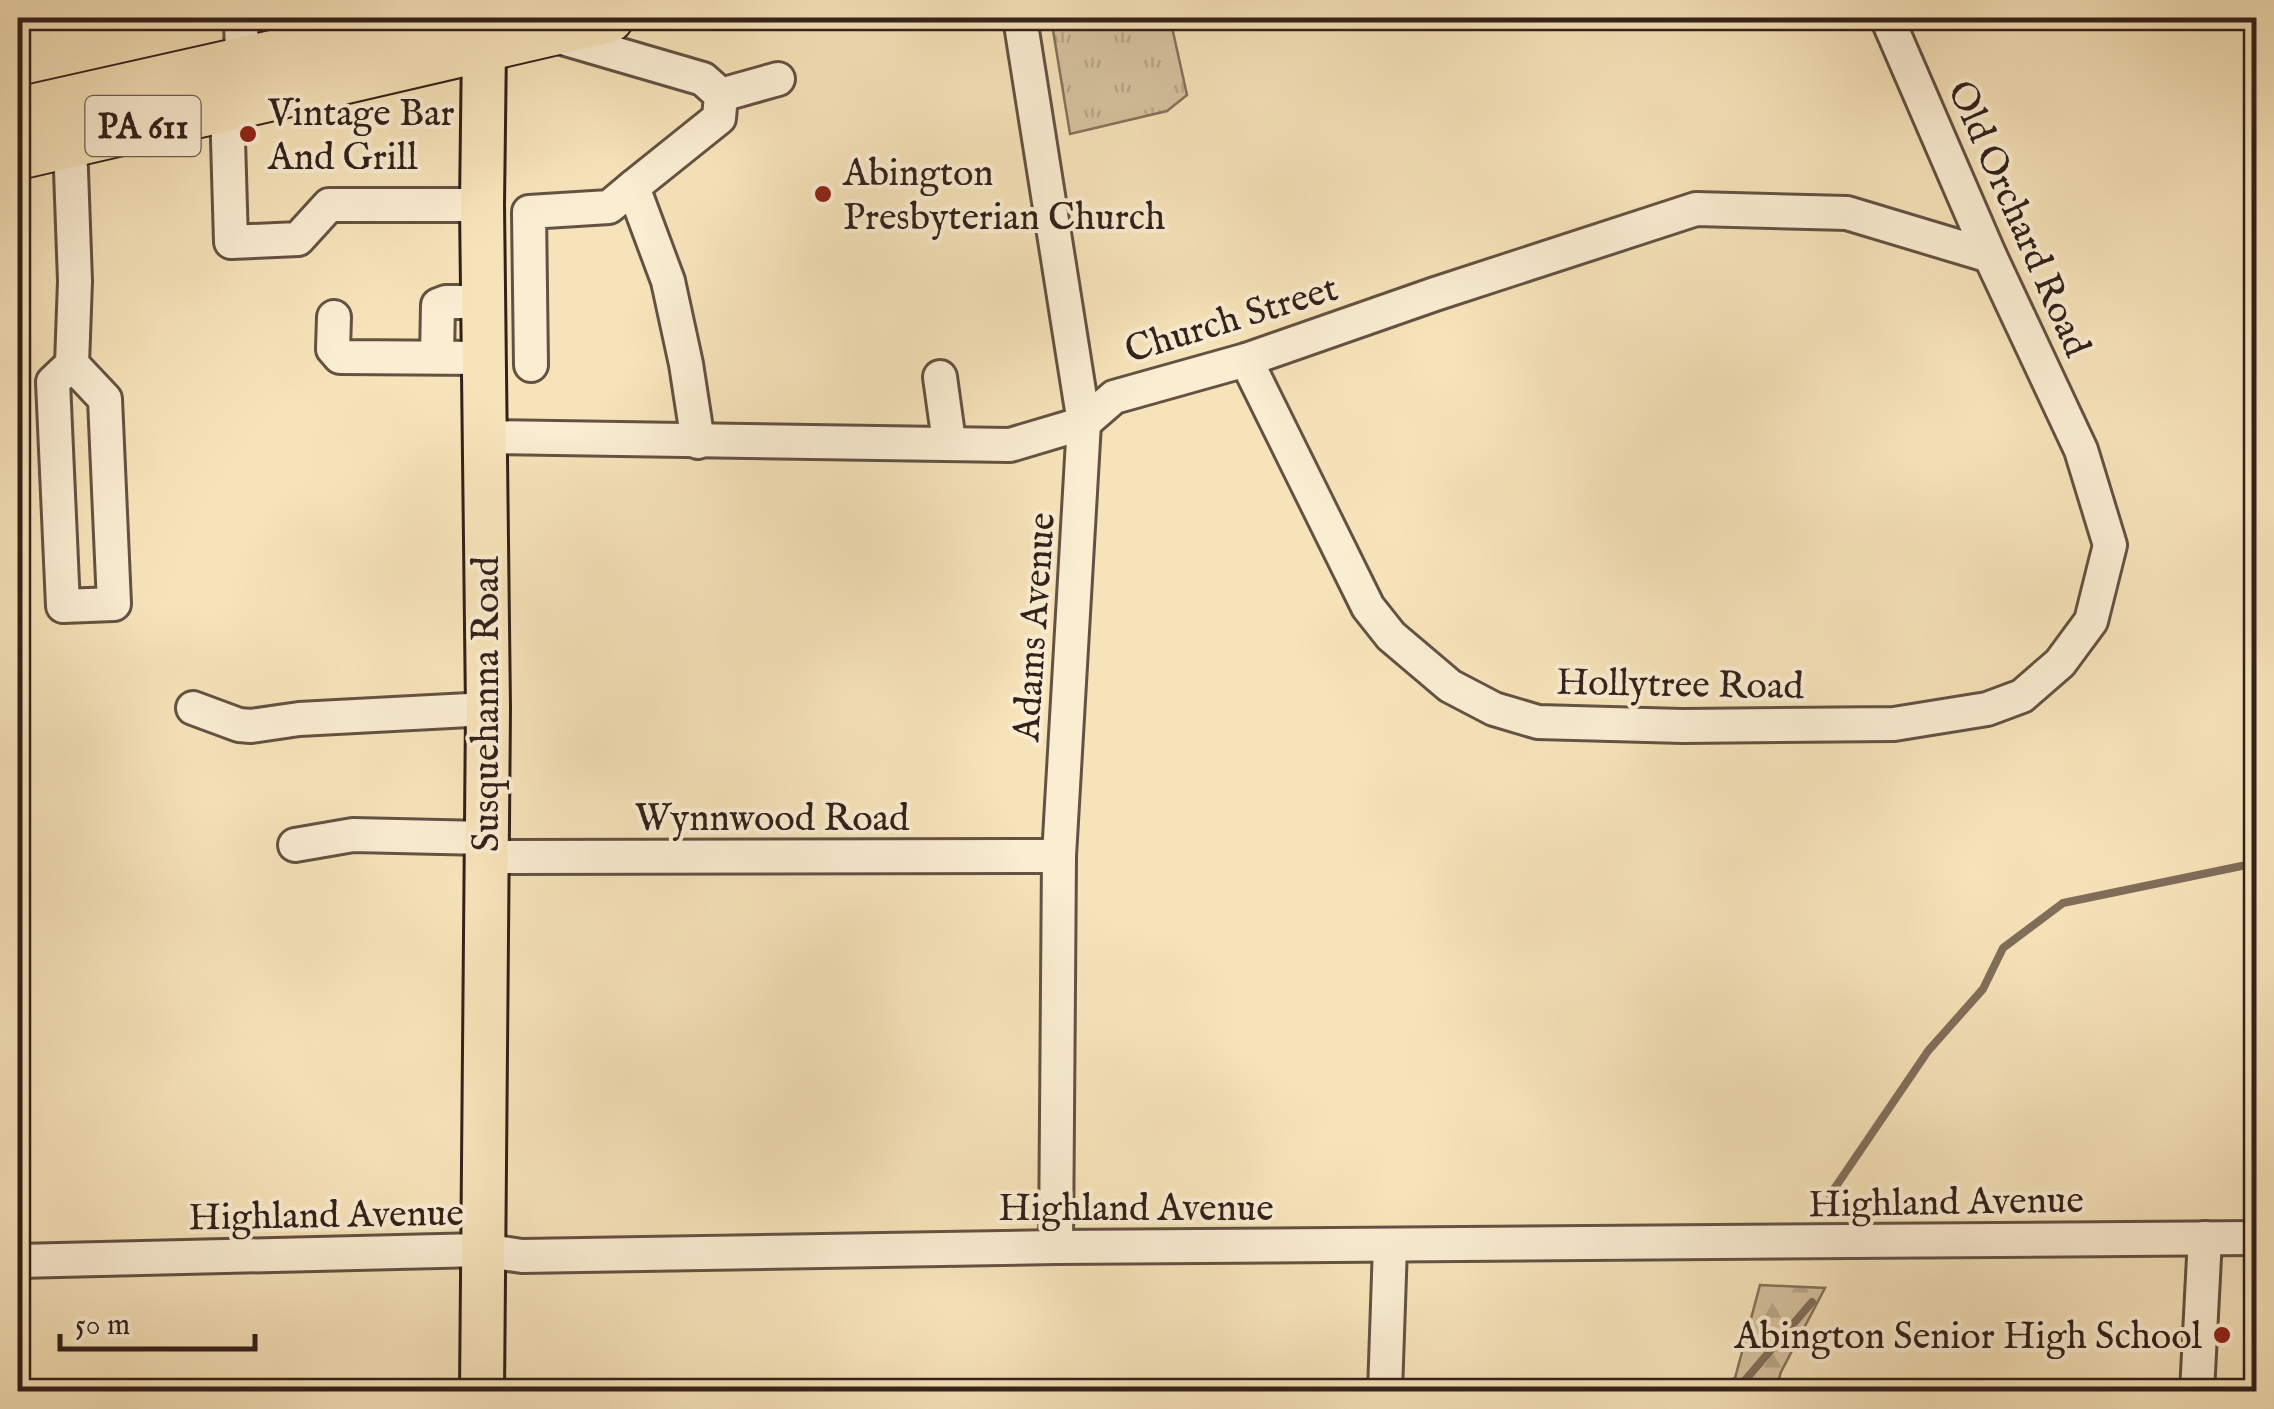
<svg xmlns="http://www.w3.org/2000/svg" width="2274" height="1409" viewBox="0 0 2274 1409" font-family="'IM FELL English',serif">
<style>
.grass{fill:url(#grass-tufts);stroke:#84725d;stroke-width:2.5}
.forest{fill:url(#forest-firs);stroke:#84725d;stroke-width:2.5}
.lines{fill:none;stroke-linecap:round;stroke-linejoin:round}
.stream{stroke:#806e5a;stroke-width:8}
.minor-casing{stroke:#635243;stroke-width:38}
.major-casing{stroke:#32211b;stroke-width:48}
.highway-casing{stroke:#32211b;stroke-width:52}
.minor{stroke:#faedd2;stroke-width:32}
.major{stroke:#f7e3ba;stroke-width:42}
.highway{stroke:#f7e3ba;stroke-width:48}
.poi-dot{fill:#8f2418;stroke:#faedd2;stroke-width:4}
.labels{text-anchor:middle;stroke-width:8;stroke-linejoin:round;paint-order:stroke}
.shield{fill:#faedd2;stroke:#6e5e52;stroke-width:2.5}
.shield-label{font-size:35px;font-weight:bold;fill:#32211b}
.poi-label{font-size:38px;fill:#32211b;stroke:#faedd2;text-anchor:start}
.street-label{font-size:38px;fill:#32211b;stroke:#faedd2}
</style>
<defs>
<pattern id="grass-tufts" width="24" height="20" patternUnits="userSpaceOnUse" patternTransform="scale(2.5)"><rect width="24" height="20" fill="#d6c29f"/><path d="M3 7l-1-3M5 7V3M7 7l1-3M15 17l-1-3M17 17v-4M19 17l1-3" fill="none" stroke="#b8a688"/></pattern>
<pattern id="forest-firs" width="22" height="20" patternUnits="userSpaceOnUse" patternTransform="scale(2.5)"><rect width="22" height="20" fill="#d6c29f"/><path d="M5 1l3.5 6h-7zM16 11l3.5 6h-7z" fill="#b8a688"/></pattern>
</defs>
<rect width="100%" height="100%" fill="#f7e3ba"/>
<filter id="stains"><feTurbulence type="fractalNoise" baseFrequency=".002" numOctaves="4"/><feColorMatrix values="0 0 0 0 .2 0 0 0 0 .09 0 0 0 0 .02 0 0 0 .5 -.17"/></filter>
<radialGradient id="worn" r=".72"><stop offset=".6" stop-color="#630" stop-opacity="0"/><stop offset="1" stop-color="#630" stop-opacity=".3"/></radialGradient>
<!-- grass -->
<path class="grass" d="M1051,18h119l17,77 -20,16 -97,23z"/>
<!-- forest -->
<path class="forest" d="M1760,1285l65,3 -44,84 -6,19h-76l36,-13z"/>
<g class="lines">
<!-- stream -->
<g class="stream">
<path d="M1830,1195l98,-144 55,-62 20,-41 60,-45 193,-40"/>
<path d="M1735,1392l77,-90"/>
</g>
<defs>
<g id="minor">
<path d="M241,18l1,42"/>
<path d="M1020,18l64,405 -25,433 -3,391"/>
<path d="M552,35l151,44 18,16 -2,23 -86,69 35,94 18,83 12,78"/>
<path d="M721,95l57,-16"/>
<path d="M227,106l4,136 67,-3 31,-34h153"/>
<path d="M70,143l5,138 -3,83 33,35 9,205 -51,2 -10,-224 19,-18"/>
<path d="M334,317l-1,32 7,8 144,1"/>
<path d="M437,356l1,-51 8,-3h38"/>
<path d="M1246,360l122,247 23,29 59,50 44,23 44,13 145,4 211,-2 93,-15 35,-13 38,-33 31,-42 19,-76 -29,-95 -91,-194 -103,-238"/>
<path d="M531,365l-2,-153 80,-5 24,-20"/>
<path d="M940,377l9,65"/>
<path d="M485,437l525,8 74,-22 30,-26 132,-37 189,-66 261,-85 151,4 143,43"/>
<path d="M193,708l46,17 12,1 48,-7 189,-10"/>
<path d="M295,845l58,-10 132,3"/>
<path d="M485,857l574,-1"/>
<path d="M18,1261l463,-11 41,6 534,-9 1200,-9"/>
<path d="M1385,1392l5,-146"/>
<path d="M2197,1392l8,-154"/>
</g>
<path id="major" d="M478,18l6,28 -2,159 6,504 -6,683"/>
<g id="highway">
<path d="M18,112l419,-94"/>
<path d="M18,155l591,-137"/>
</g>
</defs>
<!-- minor casing -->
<use href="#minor" class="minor-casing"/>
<!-- major casing -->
<use href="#major" class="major-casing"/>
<!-- highway casing -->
<use href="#highway" class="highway-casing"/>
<!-- minor -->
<use href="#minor" class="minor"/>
<!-- major -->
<use href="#major" class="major"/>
<!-- highway -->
<use href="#highway" class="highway"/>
</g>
<!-- markers -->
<g class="poi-dot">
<circle cx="248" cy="134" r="10"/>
<circle cx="823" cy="194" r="10"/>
<circle cx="2222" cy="1335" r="10"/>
</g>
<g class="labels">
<!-- shield labels -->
<rect class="shield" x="85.5" y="96" width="115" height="60" rx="8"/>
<g class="shield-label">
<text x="143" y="138">PA 611</text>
</g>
<!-- poi labels -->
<g class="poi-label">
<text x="268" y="125">Vintage Bar<tspan x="268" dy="44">And Grill</tspan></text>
<text x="843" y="185">Abington<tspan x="843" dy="44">Presbyterian Church</tspan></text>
<text x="2202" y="1348" text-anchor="end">Abington Senior High School</text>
</g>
<!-- street labels -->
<g class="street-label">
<text transform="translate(2020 218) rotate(66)" y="13">Old Orchard Road</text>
<text transform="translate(1231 318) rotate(-17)" y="13">Church Street</text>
<text transform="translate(1033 627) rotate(-86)" y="13">Adams Avenue</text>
<text transform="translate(1680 683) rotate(1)" y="13">Hollytree Road</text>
<text transform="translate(485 704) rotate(-90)" y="13">Susquehanna Road</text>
<text x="772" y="830">Wynnwood Road</text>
<text transform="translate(1946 1201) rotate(-1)" y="13">Highland Avenue</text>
<text x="1136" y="1220">Highland Avenue</text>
<text transform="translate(326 1214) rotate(-1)" y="13">Highland Avenue</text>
</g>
</g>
<!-- margin -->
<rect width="2274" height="1409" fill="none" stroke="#f7e3ba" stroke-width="60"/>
<rect x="20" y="20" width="2234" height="1369" fill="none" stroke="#32211b" stroke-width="5"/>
<rect x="30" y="30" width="2214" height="1349" fill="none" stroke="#32211b" stroke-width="2.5"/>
<!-- scale -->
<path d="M60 1334v15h195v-15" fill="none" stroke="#32211b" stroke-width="5"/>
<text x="75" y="1334" font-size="30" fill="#32211b" stroke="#faedd2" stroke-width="8" paint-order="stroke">50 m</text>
<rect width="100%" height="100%" filter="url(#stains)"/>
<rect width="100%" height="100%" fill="url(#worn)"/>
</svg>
